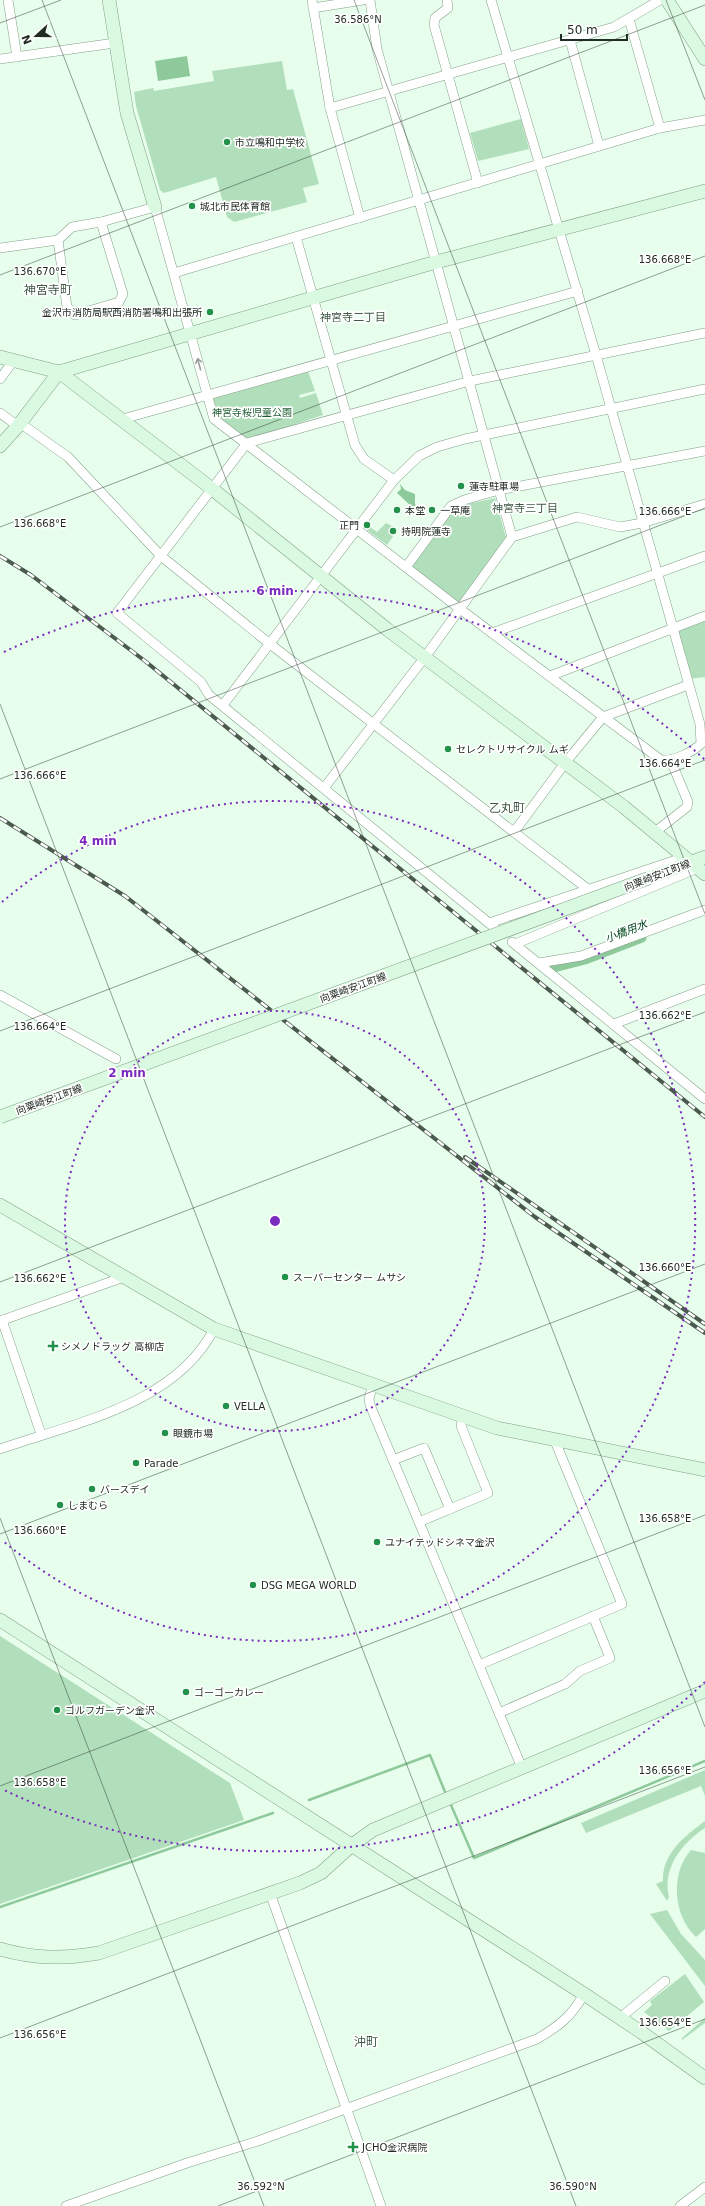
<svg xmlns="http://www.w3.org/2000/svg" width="705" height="2206" viewBox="0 0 705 2206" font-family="'DejaVu Sans','Noto Sans JP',sans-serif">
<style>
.green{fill:#b2dfbb}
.water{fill:#8ec99b}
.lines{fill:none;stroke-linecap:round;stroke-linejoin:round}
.stream{stroke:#8ec99b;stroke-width:2.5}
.canal{stroke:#8ec99b;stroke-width:9}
.street-casing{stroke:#849f89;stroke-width:10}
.secondary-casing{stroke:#849f89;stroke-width:14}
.street{stroke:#fff;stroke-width:9}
.secondary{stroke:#d9f9e1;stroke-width:13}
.rail-casing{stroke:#4b594e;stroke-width:4}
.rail{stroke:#fff;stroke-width:2.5;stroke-dasharray:8;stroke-linecap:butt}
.secondary-bridge-casing{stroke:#849f89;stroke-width:14;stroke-linecap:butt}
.secondary-bridge{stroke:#d9f9e1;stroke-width:13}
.oneway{stroke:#9ba09c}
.ticks{fill:none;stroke:#212c23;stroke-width:1;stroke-opacity:0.45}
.ring{fill:none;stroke:#7b2cbf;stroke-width:2;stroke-dasharray:2 4}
.poi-dot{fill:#22924b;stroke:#fff;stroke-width:1.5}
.labels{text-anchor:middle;stroke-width:3.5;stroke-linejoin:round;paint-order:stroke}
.poi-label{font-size:10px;fill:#212c23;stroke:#fff;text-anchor:start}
.park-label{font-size:10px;fill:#1c5c31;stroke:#fff}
.street-label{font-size:10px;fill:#212c23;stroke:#fff}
.neighbourhood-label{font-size:11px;fill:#415a46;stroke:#fff}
.water-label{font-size:11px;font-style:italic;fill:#00471d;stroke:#fff}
.quarter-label{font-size:12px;fill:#415a46;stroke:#fff}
.ticks-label{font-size:10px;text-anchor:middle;fill:#212c23;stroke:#fff;stroke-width:3.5;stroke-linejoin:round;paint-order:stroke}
.centre{fill:#7b2cbf;stroke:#fff;stroke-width:2}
.ring-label{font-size:12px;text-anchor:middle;font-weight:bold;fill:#7b2cbf;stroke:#fff;stroke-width:3.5;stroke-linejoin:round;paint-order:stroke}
</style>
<rect width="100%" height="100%" fill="#e6feeb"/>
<!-- green -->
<g class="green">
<path d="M282,61l5,29 6,-1 26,95 -16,4 4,14 -73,20 -7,-5 -11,-40 -52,16 -4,-3 -24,-84 -2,-14 19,-4 1,3 60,-10 -2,-10z"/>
<path d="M521,119l8,30 -51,12 -8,-28z"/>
<path d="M308,371l7,20 -16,4 1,3 16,-5 7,22 -76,25 -28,-22 -6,-18 3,-4z"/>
<path d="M495,498l12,43 -50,65 -47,-39 39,-55 10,-6z"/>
<path d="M386,523l12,6 -11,16 -20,-15 3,-3 7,5z"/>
<path d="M705,619v58l-16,2 -12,-40 2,-10z"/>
<path d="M0,1636l230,147 14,37 -244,84z"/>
<path d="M705,1770v26l-4,-10 -115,47 -5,-10z"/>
<path d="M705,1821v7c-23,15 -43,40 -36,69l-2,4 -11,-17 7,-3c-1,-28 22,-45 42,-60z"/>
<path d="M691,1850l14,3v76l-9,8c-23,-21 -26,-64 -5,-87z"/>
<path d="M667,1910l14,24 24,26v26l-55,-72z"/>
<path d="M685,1974l19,28 -35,29 -25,-19 8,-7 -2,-4z"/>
<path d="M705,2018v5l-23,17v-2z"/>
</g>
<!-- water -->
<g class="water">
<path d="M187,56l3,20 -32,5 -3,-20z"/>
<path d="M400,484l5,6 10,4v10l4,5 -5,6 -6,-4 2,-6 -13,-12 4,-4z"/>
</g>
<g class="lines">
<!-- stream -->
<g class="stream">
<path d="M309,1800l121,-45 15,37"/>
<path d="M451,1805l23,53 231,-97"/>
<path d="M0,1907l273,-94"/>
</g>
<!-- canal -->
<path class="canal" d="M554,968l31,-8 57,-22"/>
<defs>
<g id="street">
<path d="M8,0l9,57"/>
<path d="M312,0l18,108 30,110"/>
<path d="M370,0l7,49 135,488"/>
<path d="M447,0l1,8 -13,10 -1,7 44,158"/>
<path d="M313,8l50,-8"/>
<path d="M629,19l31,109"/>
<path d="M570,40l29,106"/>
<path d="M0,59l115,-16"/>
<path d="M330,108l284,-81 46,-27"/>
<path d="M296,237l59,208 9,14 30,21"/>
<path d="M58,240l9,67 8,8 44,-13 4,-8 -22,-72"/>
<path d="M0,248l58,-8 14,-13 29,-5 54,-15 59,212 246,190 201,151c13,1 30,-7 40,-16l-1,-20 -104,-369 -105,-355"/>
<path d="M174,273l486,-145 45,-8"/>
<path d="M0,379l14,-19"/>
<path d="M0,413l18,13"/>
<path d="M119,420l459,-129"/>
<path d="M20,423l48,34 93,99 109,88 319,246"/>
<path d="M406,567l45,-61 13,-6 35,-10 206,-39"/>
<path d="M492,633l213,-77"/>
<path d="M550,676l155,-60"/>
<path d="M223,705l171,-225 25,-24 18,-9 28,-8 240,-50"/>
<path d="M324,788l101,-131 87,-120 65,-20 43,10 22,-4 63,-19"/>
<path d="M514,832l51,-69 38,-46 85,-32"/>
<path d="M655,832l32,-25 1,-5 -17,-41"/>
<path d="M489,923l196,-66"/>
<path d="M495,928l-286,-233 -8,-13 -84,-69 130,-170 223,-62 235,-48"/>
<path d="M512,942l193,157"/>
<path d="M515,944l183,-76"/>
<path d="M539,963l42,-7 124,-46"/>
<path d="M0,995l116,64"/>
<path d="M614,1024l91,-35"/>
<path d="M2,1320l39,114"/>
<path d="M0,1321l124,-44"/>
<path d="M373,1384l-4,15 1,6 152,363"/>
<path d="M0,1449c74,-26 175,-44 214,-120"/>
<path d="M393,1460l31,-12 26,61"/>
<path d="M419,1522l69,-29 -27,-67 2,-10"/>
<path d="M479,1665l143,-61 -67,-163"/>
<path d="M499,1713l66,-29 15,-13 30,-13 -17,-42"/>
<path d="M270,1893l111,313"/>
<path d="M620,2018l45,-37"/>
<path d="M66,2206l121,-43 71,-22 279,-102c22,-13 34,-22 47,-45"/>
<path d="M680,2206l25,-19"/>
</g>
<g id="secondary">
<path d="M109,0l18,113 28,94"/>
<path d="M667,0l38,59"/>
<path d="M0,357l59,15 152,116 177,142 236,177 81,67"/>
<path d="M0,446l18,-20 41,-54 370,-108 276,-73"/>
<path d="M649,878l56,-21"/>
<path d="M0,1205l214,124 283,99 208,42"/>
<path d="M0,1620l584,374 57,38 64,46"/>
<path d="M0,1949c34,10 64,10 99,4l201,-70 21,-10 31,-28 21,-15 332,-139"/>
</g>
</defs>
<!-- street casing -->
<use href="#street" class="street-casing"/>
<!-- secondary casing -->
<use href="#secondary" class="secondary-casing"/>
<!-- street -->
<use href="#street" class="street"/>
<!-- secondary -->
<use href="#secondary" class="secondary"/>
<defs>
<g id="rail">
<path d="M0,556l31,19 114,86 560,456"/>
<path d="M0,818l125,78 410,321 170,116"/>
<path d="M465,1157l240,167"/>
</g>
</defs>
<!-- rail casing -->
<use href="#rail" class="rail-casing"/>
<!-- rail -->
<use href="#rail" class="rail"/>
<defs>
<path id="secondary-bridge" d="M0,1117l649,-239"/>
</defs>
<!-- secondary-bridge casing -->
<use href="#secondary-bridge" class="secondary-bridge-casing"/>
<!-- secondary-bridge -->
<use href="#secondary-bridge" class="secondary-bridge"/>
</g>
<!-- one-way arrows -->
<defs><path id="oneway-shaft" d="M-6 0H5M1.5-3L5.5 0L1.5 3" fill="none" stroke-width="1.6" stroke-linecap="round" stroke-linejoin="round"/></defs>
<use class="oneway" href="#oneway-shaft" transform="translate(199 364) rotate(-105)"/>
<!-- ticks -->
<path class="ticks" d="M42,0l663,1727M354,0l351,914M666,0l39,100M0,23l61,-23M0,275l705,-270M0,527l705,-271M0,704l576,1502M0,779l705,-271M0,1031l705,-271M0,1282l705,-270M0,1518l264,688M0,1534l705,-270M0,1786l705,-271M0,2038l705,-271M218,2206l487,-187"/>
<!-- distance rings -->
<g class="ring">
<circle cx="275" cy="1221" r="210"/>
<path d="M2 902A420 420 0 1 1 2 1540"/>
<path d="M705 1682A630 630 0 0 1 4 1790M4 652A630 630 0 0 1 705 760"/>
</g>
<!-- markers -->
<g class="poi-dot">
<circle cx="227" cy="142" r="4"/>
<circle cx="192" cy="206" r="4"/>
<circle cx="210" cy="312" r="4"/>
<circle cx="461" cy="486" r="4"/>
<circle cx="397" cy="510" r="4"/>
<circle cx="432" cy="510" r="4"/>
<circle cx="367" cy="525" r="4"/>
<circle cx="393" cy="531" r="4"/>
<circle cx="448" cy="749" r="4"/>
<circle cx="285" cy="1277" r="4"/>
<path d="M51 1340h4v4h4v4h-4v4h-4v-4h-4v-4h4z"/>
<circle cx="226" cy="1406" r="4"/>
<circle cx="165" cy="1433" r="4"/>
<circle cx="136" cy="1463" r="4"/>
<circle cx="92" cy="1489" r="4"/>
<circle cx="60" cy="1505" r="4"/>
<circle cx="377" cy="1542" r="4"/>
<circle cx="253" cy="1585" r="4"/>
<circle cx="186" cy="1692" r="4"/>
<circle cx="57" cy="1710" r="4"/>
<path d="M351 2141h4v4h4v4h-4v4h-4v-4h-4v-4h4z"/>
</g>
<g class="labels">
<!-- poi labels -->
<g class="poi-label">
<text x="235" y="146">市立鳴和中学校</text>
<text x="200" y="210">城北市民体育館</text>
<text x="202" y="316" text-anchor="end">金沢市消防局駅西消防署鳴和出張所</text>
<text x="469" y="490">蓮寺駐車場</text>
<text x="405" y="514">本堂</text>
<text x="440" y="514">一草庵</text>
<text x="359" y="529" text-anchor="end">正門</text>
<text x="401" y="535">持明院蓮寺</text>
<text x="456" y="753">セレクトリサイクル ムギ</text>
<text x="293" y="1281">スーパーセンター ムサシ</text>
<text x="61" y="1350">シメノドラッグ 高柳店</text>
<text x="234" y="1410">VELLA</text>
<text x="173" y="1437">眼鏡市場</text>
<text x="144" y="1467">Parade</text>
<text x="100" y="1493">バースデイ</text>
<text x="68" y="1509">しまむら</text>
<text x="385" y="1546">ユナイテッドシネマ金沢</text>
<text x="261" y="1589">DSG MEGA WORLD</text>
<text x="194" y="1696">ゴーゴーカレー</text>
<text x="65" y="1714">ゴルフガーデン金沢</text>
<text x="362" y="2151">JCHO金沢病院</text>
</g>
<!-- park labels -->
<g class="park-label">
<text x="252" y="416">神宮寺桜児童公園</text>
</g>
<!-- street labels -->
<g class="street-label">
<text transform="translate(657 875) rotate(-21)" y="4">向粟崎安江町線</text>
<text transform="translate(353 987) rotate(-20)" y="4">向粟崎安江町線</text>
<text transform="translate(49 1099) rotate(-20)" y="4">向粟崎安江町線</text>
</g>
<!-- neighbourhood labels -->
<g class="neighbourhood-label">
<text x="353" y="321">神宮寺二丁目</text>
<text x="525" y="512">神宮寺三丁目</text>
</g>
<!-- water labels -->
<g class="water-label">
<text transform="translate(626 931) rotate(-21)" y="4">小橋用水</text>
</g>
<!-- quarter labels -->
<g class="quarter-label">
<text x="48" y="294">神宮寺町</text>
<text x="507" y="812">乙丸町</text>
<text x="366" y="2046">沖町</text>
</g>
</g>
<g class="ticks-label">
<text x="358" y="23">36.586°N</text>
<text x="665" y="263">136.668°E</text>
<text x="40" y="275">136.670°E</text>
<text x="665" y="515">136.666°E</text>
<text x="40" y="527">136.668°E</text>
<text x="665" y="767">136.664°E</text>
<text x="40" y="779">136.666°E</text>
<text x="665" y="1019">136.662°E</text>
<text x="40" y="1030">136.664°E</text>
<text x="665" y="1271">136.660°E</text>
<text x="40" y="1282">136.662°E</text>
<text x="665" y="1522">136.658°E</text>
<text x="40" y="1534">136.660°E</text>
<text x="665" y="1774">136.656°E</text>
<text x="40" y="1786">136.658°E</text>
<text x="665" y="2026">136.654°E</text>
<text x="40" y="2038">136.656°E</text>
<text x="261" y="2190">36.592°N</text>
<text x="573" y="2190">36.590°N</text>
</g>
<circle cx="275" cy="1221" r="6" class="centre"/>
<g class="ring-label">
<text x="275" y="595">6 min</text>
<text x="98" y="845">4 min</text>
<text x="127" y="1077">2 min</text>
</g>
<!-- north arrow -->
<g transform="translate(36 36) rotate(249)" stroke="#ffffff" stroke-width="3" paint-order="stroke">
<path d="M0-3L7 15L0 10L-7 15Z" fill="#212c23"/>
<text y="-6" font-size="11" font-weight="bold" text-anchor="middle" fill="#212c23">N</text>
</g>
<!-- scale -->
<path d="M561 34v6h66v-6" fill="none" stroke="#212c23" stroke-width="2"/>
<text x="567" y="34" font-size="12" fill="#212c23" stroke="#ffffff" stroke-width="3" paint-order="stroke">50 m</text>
</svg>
